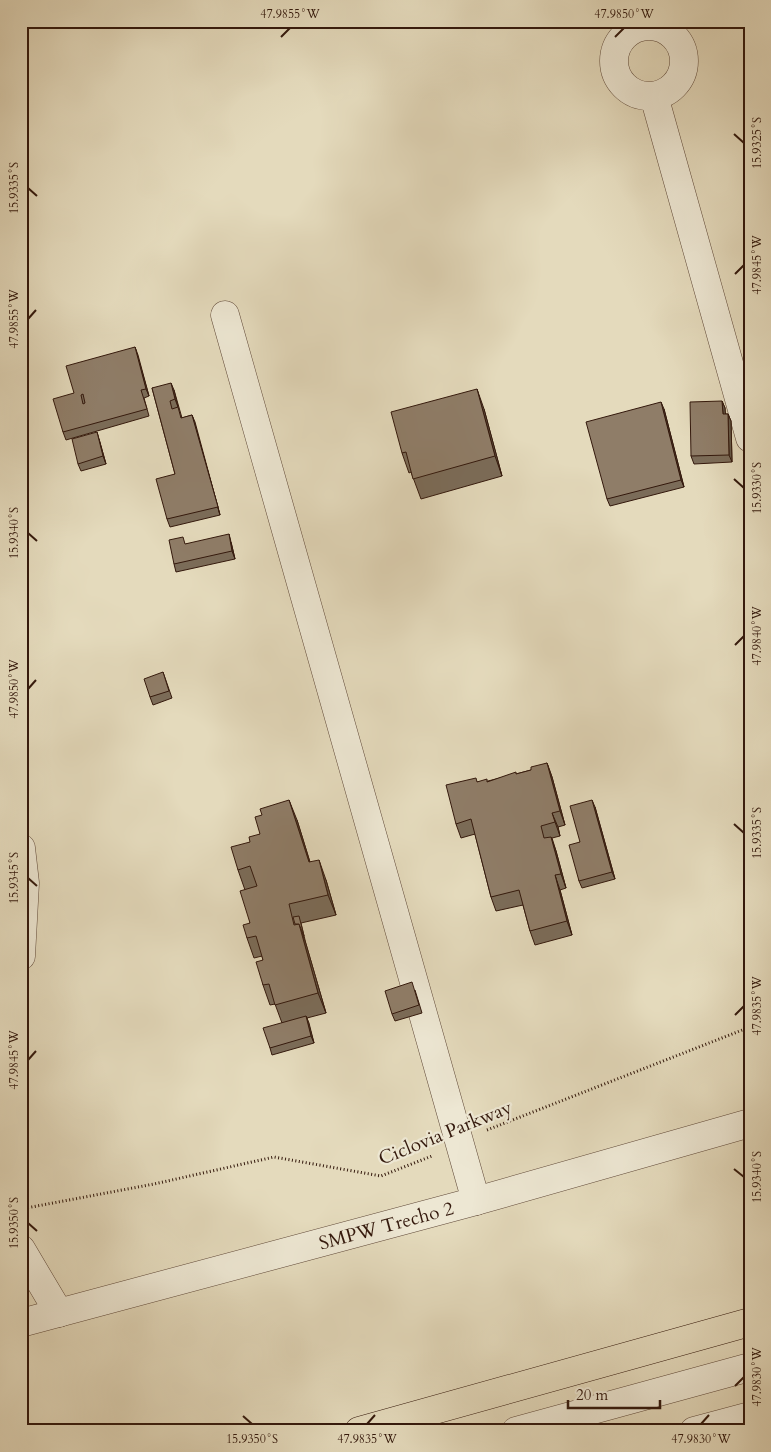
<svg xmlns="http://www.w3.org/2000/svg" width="771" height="1452" viewBox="0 0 771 1452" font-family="Cardo,serif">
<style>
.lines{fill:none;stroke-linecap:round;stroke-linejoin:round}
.minor-casing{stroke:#5f4838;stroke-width:29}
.highway-casing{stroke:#33180c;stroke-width:29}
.path{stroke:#33180c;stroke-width:3;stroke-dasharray:1 2.5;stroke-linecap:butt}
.minor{stroke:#ede7d3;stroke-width:28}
.highway{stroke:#e4dabc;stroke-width:28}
.wall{fill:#7b6c59;stroke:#33180c}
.shaded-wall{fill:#645849;stroke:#33180c}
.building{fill:#8f7d68;stroke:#33180c;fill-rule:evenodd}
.ticks{fill:none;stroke:#33180c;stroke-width:2}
.labels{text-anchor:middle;stroke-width:4.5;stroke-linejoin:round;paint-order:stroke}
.street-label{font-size:19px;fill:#33180c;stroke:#ede7d3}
.neatline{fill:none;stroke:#33180c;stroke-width:2}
.ticks-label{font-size:12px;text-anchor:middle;fill:#33180c}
</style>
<rect width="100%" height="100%" fill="#e4dabc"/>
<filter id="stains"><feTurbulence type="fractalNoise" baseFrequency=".004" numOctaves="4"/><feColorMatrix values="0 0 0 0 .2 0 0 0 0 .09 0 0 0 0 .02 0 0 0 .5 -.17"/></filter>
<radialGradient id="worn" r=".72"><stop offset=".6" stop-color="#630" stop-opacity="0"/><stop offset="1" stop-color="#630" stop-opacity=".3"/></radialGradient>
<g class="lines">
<defs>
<g id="minor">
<circle cx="649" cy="61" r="35"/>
<path d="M654,96l96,342"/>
<path d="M225,315l251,886"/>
<path d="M21,848l4,35 -4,73"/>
<path d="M21,1249l38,64"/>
<path d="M21,1323l455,-122 274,-78"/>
<path d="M516,1431l234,-64"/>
<path d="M694,1431l56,-15"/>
</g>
<path id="highway" d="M359,1431l391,-109"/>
</defs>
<!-- minor casing -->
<use href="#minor" class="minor-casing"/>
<!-- highway casing -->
<use href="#highway" class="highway-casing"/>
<!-- path -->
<g class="path">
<path d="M487,1130l263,-103"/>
<path d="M21,1209l133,-25 120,-27 107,19 51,-20"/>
</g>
<!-- minor -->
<use href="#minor" class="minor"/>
<!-- highway -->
<use href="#highway" class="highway"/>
</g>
<!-- wall -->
<g class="wall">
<path d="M135,347l14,49 -5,2 5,18 -83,24 -3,-8 11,-39z"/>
<path d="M152,388l22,2 8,28 10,-3 28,100 -50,12 -3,-8 8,-45z"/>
<path d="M722,401l3,7v6h3l3,7 1,41 -38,2 -3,-8z"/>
<path d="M484,409l18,67 -81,23 -10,-27 -2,1 -7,-20z"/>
<path d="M664,409l20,78 -74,19 -3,-7z"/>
<path d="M99,439l7,25 -25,7 -3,-7z"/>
<path d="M231,542l4,17 -59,13 -2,-8 12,-20z"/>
<path d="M163,672l9,26 -19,7 -3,-8z"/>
<path d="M547,763l5,14 13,48 -7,2 2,9 -8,2 4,13 10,37 -6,2 12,45 -37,10 -5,-14 -7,-26 -27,6 -5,-14 -16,-63 -14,4 -5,-14 21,-42 11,-1 28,-7 15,-4z"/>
<path d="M595,807l20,72 -33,9 -3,-7 1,-39z"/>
<path d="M297,820l13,42 16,18 10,35 -35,8 5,21 20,69 -19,5 7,25 -42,12 -2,-7 12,-25 -7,-19 -5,1 -7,-20v-25l-1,-4 -8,2 -7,-20 3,-15 -5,-33 -7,-20 12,-28 10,-8z"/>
<path d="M415,990l7,23 -27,8 -3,-7z"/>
</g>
<!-- shaded-wall -->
<g class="shaded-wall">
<path d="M135,347l3,8 11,41 -3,-7z"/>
<path d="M171,383l3,7 4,17 -3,-8z"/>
<path d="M477,389l7,20 18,67 -7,-20z"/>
<path d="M722,401l3,7 1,13 -3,-7z"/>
<path d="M661,402l3,7 20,78 -3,-7z"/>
<path d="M728,414l3,7 1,41 -3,-7z"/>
<path d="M192,415l3,7 25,93 -2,-8z"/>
<path d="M97,432l2,7 7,25 -3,-8z"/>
<path d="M229,534l2,8 4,17 -3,-8z"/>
<path d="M547,763l5,14 13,48 -5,-14z"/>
<path d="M289,800l8,20 19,62 -7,-20z"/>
<path d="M592,800l3,7 20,72 -3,-7z"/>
<path d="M552,813l6,14 2,9 -5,-14z"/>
<path d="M551,837l5,14 10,37 -5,-14z"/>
<path d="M319,860l7,20 10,35 -8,-20z"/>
<path d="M555,875l5,15 12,45 -5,-14z"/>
<path d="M299,924l7,20 20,69 -8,-20z"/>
<path d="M306,1016l3,7 5,20 -3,-7z"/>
</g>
<!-- building -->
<g class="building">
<path d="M135,347l11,42 -5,1 6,19 -84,23 -10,-33 21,-6 -8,-27zM83,394l2,9 -2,1 -2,-9z"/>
<path d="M171,383l4,16 -5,2 2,8 6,-2 3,11 11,-3 26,92 -51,12 -11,-40 19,-5 -23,-86z"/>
<path d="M477,389l18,67 -82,23 -7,-27 -4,1 -11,-41z"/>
<path d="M722,401l1,13h5l1,41 -38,1 -1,-54z"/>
<path d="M661,402l20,78 -74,19 -21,-77z"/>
<path d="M97,432l6,24 -25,8 -6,-25z"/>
<path d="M229,534l3,17 -58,13 -5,-24 14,-3 2,7z"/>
<path d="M163,672l6,19 -19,6 -6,-18z"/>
<path d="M547,763l13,48 -8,2 3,9 -14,4 3,12 7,-1 10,37 -6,1 12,46 -37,10 -11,-41 -28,7 -20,-78 -15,5 -10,-39 30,-7 1,4 10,-3v3l29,-10v2l15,-4v-3z"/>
<path d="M289,800l20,62 10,-2 9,35 -39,9 5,21 5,-1 19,69 -43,12 -6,-21 -6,1 -7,-23 7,-2 -7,-24 -9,2 -4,-13 7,-2 -10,-32 17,-5 -7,-20 -12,4 -7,-23 19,-5 -1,-5 11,-3 -5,-17 7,-2 -2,-6z"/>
<path d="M592,800l20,72 -33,9 -10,-36 11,-3 -10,-36z"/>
<path d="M299,916l5,20 -5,-12h-4l-2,-7z"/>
<path d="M412,982l7,23 -27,9 -7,-23z"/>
<path d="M306,1016l5,20 -41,12 -7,-20z"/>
</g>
<!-- ticks -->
<path class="ticks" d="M281,37l9,-9M615,37l9,-9M734,134l10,9M28,188l9,8M735,274l9,-9M28,319l8,-9M734,479l10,9M28,533l9,8M735,645l9,-9M28,689l8,-9M734,824l10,9M28,878l9,8M735,1015l9,-9M28,1060l8,-9M734,1169l10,8M28,1223l9,8M735,1386l9,-9M243,1416l9,8M367,1424l8,-9M701,1424l8,-9"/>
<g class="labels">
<!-- street labels -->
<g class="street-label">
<text transform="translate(445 1132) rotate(-22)" y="7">Ciclovia Parkway</text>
<text transform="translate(386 1225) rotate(-15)" y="7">SMPW Trecho 2</text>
</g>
</g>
<!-- margin -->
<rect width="771" height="1452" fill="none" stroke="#e4dabc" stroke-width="55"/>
<!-- scale -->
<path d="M568 1400v8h92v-8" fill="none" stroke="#33180c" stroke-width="2.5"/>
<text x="576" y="1400" font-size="15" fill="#33180c" stroke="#ede7d3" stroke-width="4" paint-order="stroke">20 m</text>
<rect x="28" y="28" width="716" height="1396" class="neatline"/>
<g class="ticks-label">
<text x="290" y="18">47.9855°W</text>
<text x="624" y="18">47.9850°W</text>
<text transform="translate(757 143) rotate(-90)" y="4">15.9325°S</text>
<text transform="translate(14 188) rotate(-90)" y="4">15.9335°S</text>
<text transform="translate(757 265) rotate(-90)" y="4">47.9845°W</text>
<text transform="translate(14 319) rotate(-90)" y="4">47.9855°W</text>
<text transform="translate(757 488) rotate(-90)" y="4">15.9330°S</text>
<text transform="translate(14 533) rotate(-90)" y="4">15.9340°S</text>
<text transform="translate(757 636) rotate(-90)" y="4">47.9840°W</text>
<text transform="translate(14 689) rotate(-90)" y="4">47.9850°W</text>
<text transform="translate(757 833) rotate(-90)" y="4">15.9335°S</text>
<text transform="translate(14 878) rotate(-90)" y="4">15.9345°S</text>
<text transform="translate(757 1006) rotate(-90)" y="4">47.9835°W</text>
<text transform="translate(14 1060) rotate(-90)" y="4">47.9845°W</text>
<text transform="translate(757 1177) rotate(-90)" y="4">15.9340°S</text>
<text transform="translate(14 1223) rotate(-90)" y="4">15.9350°S</text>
<text transform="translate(757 1377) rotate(-90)" y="4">47.9830°W</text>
<text x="252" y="1443">15.9350°S</text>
<text x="367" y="1443">47.9835°W</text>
<text x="701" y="1443">47.9830°W</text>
</g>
<rect width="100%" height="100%" filter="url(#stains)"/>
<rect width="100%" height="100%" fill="url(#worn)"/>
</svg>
